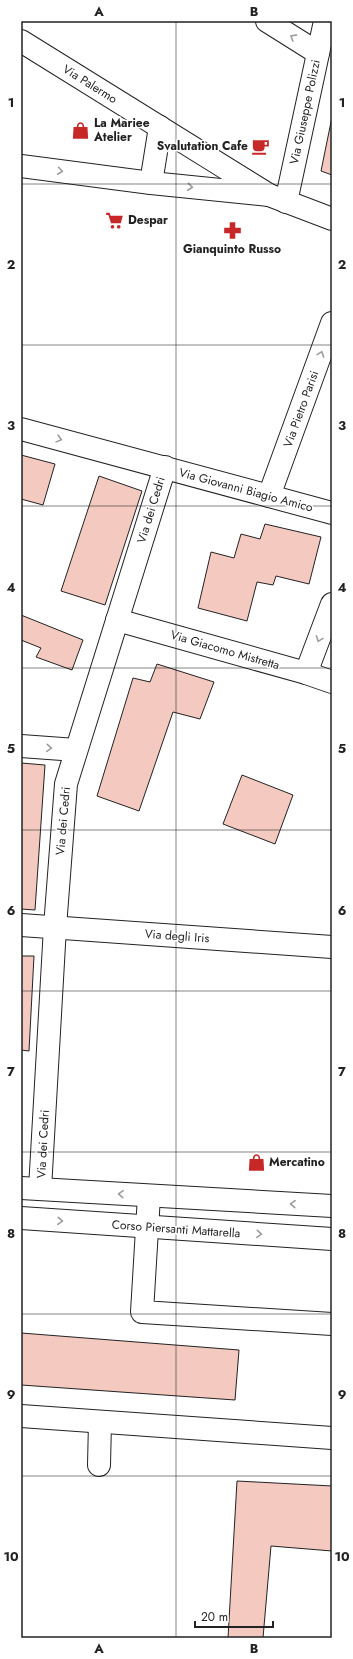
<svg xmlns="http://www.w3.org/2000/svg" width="353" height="1659" viewBox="0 0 353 1659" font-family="Jost,sans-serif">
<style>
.building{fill:#f3c9c0;stroke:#222}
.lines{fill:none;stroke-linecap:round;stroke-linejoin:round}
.minor-casing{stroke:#222;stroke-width:24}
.major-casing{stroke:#222;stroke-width:24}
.minor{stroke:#fff;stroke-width:22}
.major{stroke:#fff;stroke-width:22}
.oneway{stroke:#9c9c9c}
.grid{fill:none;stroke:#222;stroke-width:1;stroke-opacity:0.55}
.labels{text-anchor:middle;stroke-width:3;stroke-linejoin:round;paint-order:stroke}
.street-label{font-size:12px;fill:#222;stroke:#fff}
.poi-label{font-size:12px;font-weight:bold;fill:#222;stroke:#fff;text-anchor:start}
.neatline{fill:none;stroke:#222;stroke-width:1.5}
.grid-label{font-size:13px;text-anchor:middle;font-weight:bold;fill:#222}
</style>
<rect width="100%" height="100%" fill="#fff"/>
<!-- building -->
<g class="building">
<path d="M332,117v58l-11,-4z"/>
<path d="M21,455l34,9 -12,41 -22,-6z"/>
<path d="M99,476l43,15 -37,114 -44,-14z"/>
<path d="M265,524l56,13 -12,47 -33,-8 -3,9 -16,-3 -10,39 -49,-13 13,-56 23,6 7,-24 19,5z"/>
<path d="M21,615l62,25 -11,30 -36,-13 5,-9 -20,-8z"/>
<path d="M157,664l57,18 -14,37 -27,-7 -34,99 -42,-15 36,-118 17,4z"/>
<path d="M21,763l24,2 -10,145 -14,-1z"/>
<path d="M242,775l51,20 -18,49 -52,-20z"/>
<path d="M21,956h13l-5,95 -8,-1z"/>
<path d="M21,1333l218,17 -4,50 -214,-15z"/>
<path d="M237,1481l95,5v65l-61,-5 -8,92h-35z"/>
</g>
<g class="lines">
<defs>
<g id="minor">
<path d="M267,21l51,32"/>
<path d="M21,166l130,17 118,12"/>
<path d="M151,183l9,-56"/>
<path d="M286,202l39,-181"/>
<path d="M21,429l311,84"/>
<path d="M269,496l63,-173"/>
<path d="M117,620l189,53 26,9"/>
<path d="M306,673l26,-69"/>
<path d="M21,746l55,4"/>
<path d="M21,925l311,22"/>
<path d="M40,1189l15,-262 11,-143 99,-317"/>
<path d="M149,1196l-7,116 190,12"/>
<path d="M21,1416l311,22"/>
<path d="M99,1465l1,-43"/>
</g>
<g id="major">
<path d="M21,41l248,154 63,24"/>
<path d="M21,1188l311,18"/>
<path d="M21,1218l311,21"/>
</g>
</defs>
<!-- minor casing -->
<use href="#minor" class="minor-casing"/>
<!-- major casing -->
<use href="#major" class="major-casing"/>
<!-- minor -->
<use href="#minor" class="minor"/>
<!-- major -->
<use href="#major" class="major"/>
</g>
<!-- one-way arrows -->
<defs><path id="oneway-chevron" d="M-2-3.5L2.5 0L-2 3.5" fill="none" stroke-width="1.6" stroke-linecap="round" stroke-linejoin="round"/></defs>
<g class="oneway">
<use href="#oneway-chevron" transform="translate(293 37) rotate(-148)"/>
<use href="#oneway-chevron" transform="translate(60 171) rotate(7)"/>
<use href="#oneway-chevron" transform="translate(190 187) rotate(6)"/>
<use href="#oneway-chevron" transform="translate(321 354) rotate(-70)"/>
<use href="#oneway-chevron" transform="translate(59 439) rotate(15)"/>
<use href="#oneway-chevron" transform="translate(319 639) rotate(111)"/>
<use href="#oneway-chevron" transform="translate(49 748) rotate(4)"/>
<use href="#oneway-chevron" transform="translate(121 1194) rotate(-176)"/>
<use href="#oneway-chevron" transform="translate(293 1204) rotate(-177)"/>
<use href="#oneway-chevron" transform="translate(60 1221) rotate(4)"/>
<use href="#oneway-chevron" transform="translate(259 1234) rotate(4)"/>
</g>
<!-- grid -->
<path class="grid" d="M176,21v1617M21,184h311M21,345h311M21,506h311M21,668h311M21,830h311M21,991h311M21,1152h311M21,1314h311M21,1476h311"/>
<!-- icons -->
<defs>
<symbol id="shop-bare" viewBox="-9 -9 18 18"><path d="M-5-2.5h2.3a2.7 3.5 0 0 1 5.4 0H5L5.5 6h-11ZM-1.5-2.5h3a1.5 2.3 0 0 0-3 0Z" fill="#c62828" stroke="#fff" stroke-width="2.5" paint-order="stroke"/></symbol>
<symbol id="cafe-bare" viewBox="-9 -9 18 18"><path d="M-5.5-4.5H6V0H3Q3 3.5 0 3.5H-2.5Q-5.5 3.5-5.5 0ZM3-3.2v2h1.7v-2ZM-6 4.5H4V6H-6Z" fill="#c62828" stroke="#fff" stroke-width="2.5" paint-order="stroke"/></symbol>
<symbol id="supermarket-bare" viewBox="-9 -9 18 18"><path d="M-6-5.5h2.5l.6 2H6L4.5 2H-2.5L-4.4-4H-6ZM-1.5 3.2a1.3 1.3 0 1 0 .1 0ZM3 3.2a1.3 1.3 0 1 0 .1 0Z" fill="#c62828" stroke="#fff" stroke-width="2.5" paint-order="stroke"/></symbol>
<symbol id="pharmacy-bare" viewBox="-9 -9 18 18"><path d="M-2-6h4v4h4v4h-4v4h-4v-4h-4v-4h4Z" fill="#c62828" stroke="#fff" stroke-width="2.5" paint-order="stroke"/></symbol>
</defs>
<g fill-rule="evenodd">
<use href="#shop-bare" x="68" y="118" width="25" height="25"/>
<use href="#cafe-bare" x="248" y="134" width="25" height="25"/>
<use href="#supermarket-bare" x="102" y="208" width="25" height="25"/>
<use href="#pharmacy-bare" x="220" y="218" width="25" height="25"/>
<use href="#shop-bare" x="244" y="1150" width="25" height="25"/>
</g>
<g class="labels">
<!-- street labels -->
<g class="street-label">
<text transform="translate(90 84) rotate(32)" y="4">Via Palermo</text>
<text transform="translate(305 112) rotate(-78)" y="4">Via Giuseppe Polizzi</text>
<text transform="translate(301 409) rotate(-70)" y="4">Via Pietro Parisi</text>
<text transform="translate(246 490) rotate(15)" y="4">Via Giovanni Biagio Amico</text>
<text transform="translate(151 510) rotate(-73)" y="4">Via dei Cedri</text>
<text transform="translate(225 650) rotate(16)" y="4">Via Giacomo Mistretta</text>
<text transform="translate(63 821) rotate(-85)" y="4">Via dei Cedri</text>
<text transform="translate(177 936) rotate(4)" y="4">Via degli Iris</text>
<text transform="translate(43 1144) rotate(-87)" y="4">Via dei Cedri</text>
<text transform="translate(176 1229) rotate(4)" y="4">Corso Piersanti Mattarella</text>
</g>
<!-- poi labels -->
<g class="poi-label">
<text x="94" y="127">La Mariee<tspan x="94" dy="14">Atelier</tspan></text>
<text x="248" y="150" text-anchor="end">Svalutation Cafe</text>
<text x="128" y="224">Despar</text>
<text x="232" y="253" text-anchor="middle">Gianquinto Russo</text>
<text x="269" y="1166">Mercatino</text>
</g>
</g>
<!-- border -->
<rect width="353" height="1659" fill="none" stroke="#ffffff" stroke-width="44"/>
<!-- scale -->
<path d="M195 1621v6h78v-6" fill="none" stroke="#222222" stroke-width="2"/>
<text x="201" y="1621" font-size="12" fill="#222222" stroke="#ffffff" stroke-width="3" paint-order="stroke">20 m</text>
<rect x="22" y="22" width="309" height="1615" class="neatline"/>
<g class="grid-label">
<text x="99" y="16">A</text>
<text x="254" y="16">B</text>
<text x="11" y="107">1</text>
<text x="342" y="107">1</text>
<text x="11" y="269">2</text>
<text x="342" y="269">2</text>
<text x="11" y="430">3</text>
<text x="342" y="430">3</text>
<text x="11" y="592">4</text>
<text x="342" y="592">4</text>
<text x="11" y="753">5</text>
<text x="342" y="753">5</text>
<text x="11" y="915">6</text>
<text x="342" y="915">6</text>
<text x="11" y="1076">7</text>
<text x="342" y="1076">7</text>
<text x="11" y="1238">8</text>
<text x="342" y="1238">8</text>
<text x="11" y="1399">9</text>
<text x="342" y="1399">9</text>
<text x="11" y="1561">10</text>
<text x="342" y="1561">10</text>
<text x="99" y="1653">A</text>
<text x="254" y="1653">B</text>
</g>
</svg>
